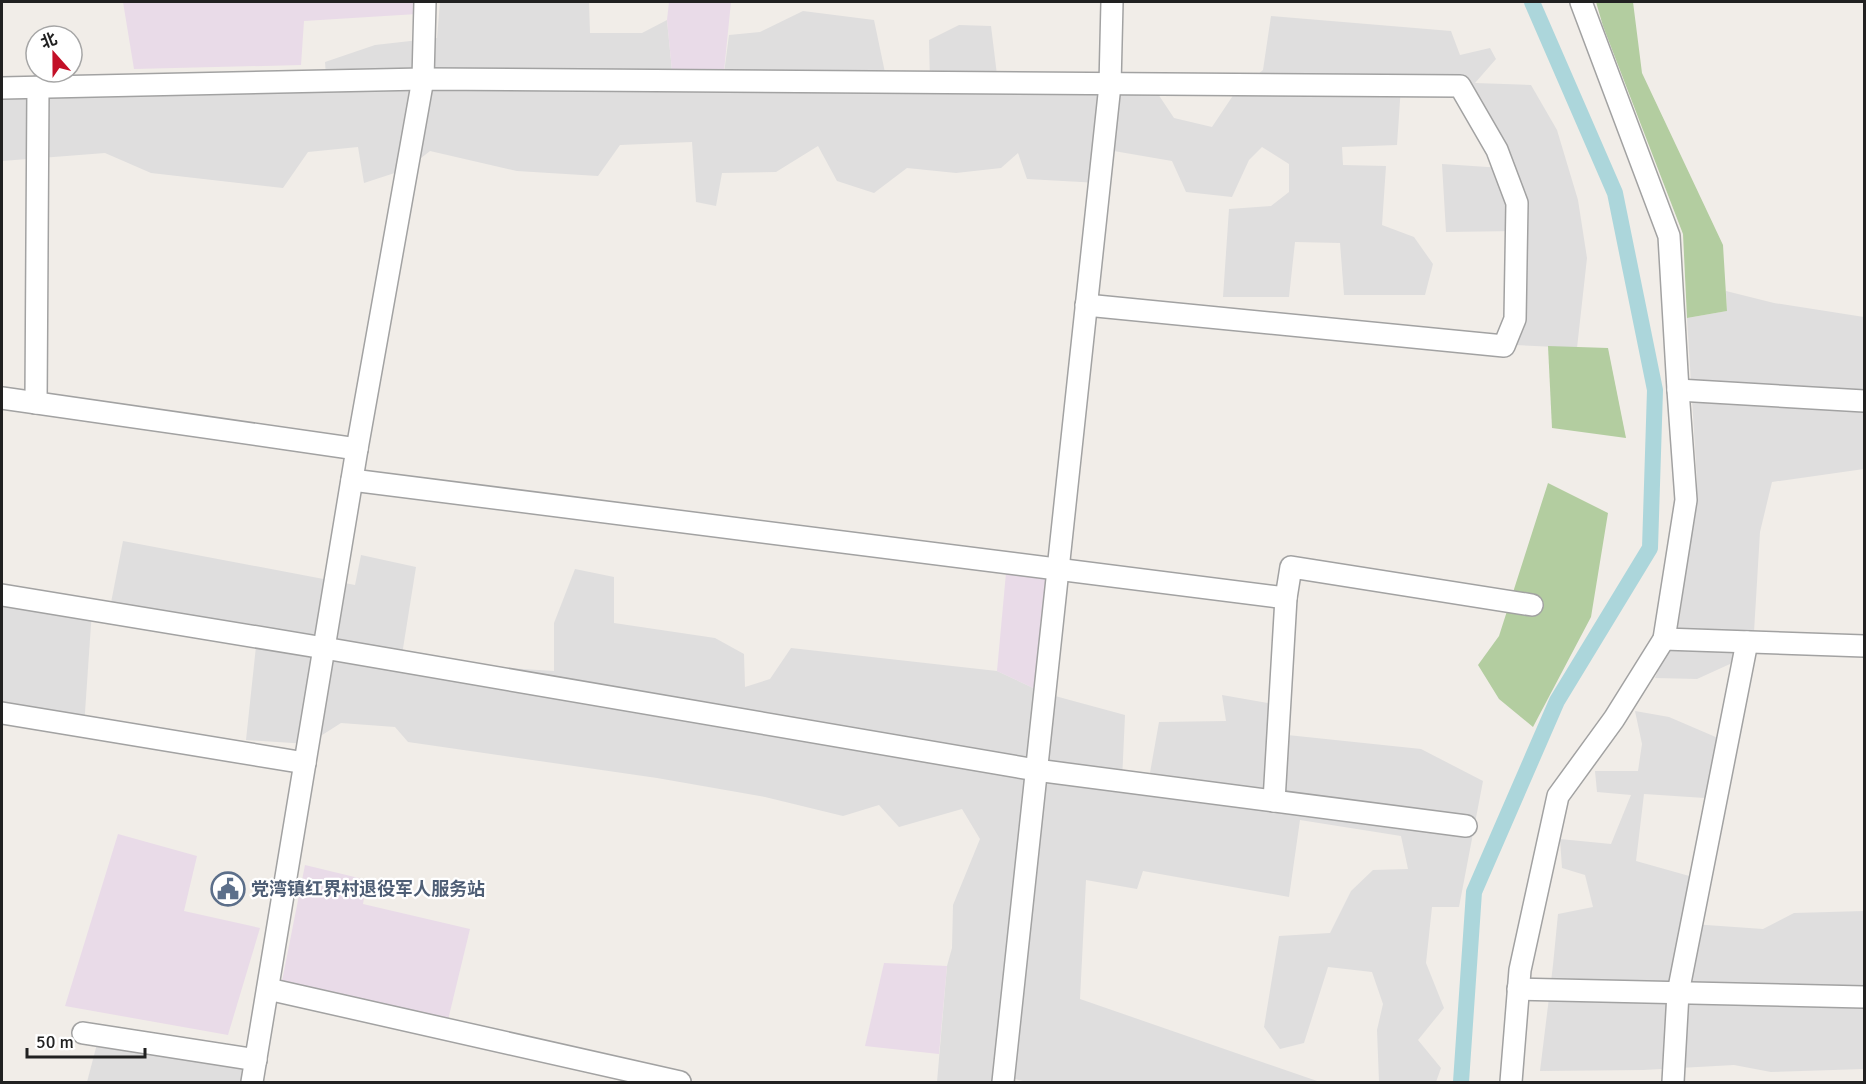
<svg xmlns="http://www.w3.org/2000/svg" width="1866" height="1084" viewBox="0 0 1866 1084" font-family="Signika,'Noto Sans SC',sans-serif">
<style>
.residential{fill:#dfdede}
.industrial{fill:#e9dbe8}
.forest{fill:#b3cda0}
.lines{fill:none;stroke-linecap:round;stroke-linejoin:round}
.canal{stroke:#acd6db;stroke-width:16}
.minor-casing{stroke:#a2a2a2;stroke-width:24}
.minor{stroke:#fff;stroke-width:21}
.labels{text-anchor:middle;stroke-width:4.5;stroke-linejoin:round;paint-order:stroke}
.service-label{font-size:18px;font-weight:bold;fill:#4e5e75;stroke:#fff;text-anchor:start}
</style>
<rect width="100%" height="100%" fill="#f1ede8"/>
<!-- residential -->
<g class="residential">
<path d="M440,2h149l1,31h52l25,-13 6,61h50l6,-46 31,-3 43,-21 71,9 13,62 43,1 -1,-43 30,-15 32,1 6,49 155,10 22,33 38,9 22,-33 29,-24 8,-54 180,15 9,24 30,-7 6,11 -21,24 56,2 26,45 21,70 9,58 -10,90 -62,-3 12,-79 -10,-35 -71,1 -4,-68 61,4 -43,-82h-59l-4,59 -55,2 1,18 43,1 -4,59 32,12 19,27 -8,31h-81l-4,-52 -45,-1 -6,55h-66l6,-88 42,-3 18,-14v-28l-27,-17 -13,13 -17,37 -46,-5 -14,-31 -64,-11 -9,33 -72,-4 -9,-26 -17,15 -45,5 -49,-5 -33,25 -37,-12 -19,-35 -42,26 -54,1 -6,33 -20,-4 -4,-60 -72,3 -22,31 -81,-5 -87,-20 -23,18 -43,14 -6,-36 -50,5 -25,36 -132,-15 -46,-20 -103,8v-63l325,-9 -2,-27 50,-17 62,-7z"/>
<path d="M1726,291l48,12 90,14v152l-92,13 -12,50 -6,100 -24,32 -33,15 -42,-1 25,-62 17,-135 -10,-163 40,-7z"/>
<path d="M123,541l232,44 6,-30 55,12 -15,94 153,10v-48l21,-54 39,8v46l101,15 29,16 1,33 25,-8 21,-31 206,23 47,22 81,22 -3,66 26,3 11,-62 67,-1 -4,-26 57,10 -1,29 143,15 62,32 -24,126h-27l-6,56 18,45 -26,32 23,28 -5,14h-57l-2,-52 6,-26 -11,-32 -44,-5 -24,76 -24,6 -16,-22 15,-91 51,-3 21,-42 22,-21 35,-1 -7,-33 -101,-16 -11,77 -146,-26 -6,18 -51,-9 -6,119 240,83h-293l-24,-6 -3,6h-63l10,-116 5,-18 1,-43 27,-66 -18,-30 -63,18 -20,-22 -36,11 -78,-19 -108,-19 -249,-36 -13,-15 -54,-4 -33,21 -62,-4 11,-103 -148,-24z"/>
<path d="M2,596l90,14 -8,117 -82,-16z"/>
<path d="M1635,711l34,6 49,21 -13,60 -61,-4 -8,67 64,18 -8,45 71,5 31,-16 70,-2v158l-93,3 -37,-7 -91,5 -103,1 13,-106 5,-51 35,-7 -8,-32 -23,-7 -2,-29 51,5 20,-49 -34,-3 -2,-21h43l4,-27z"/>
<path d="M97,1044l149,24 -2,14h-157z"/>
</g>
<!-- industrial -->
<g class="industrial">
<path d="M123,2h293l1,12 -113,7 -3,44 -167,4z"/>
<path d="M669,2h62l-8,79h-50l-6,-61z"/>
<path d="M1007,562l51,6 -14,125 -47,-22z"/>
<path d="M118,834l79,22 -13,55 76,17 -32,107 -163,-29z"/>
<path d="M305,865l62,15 -4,24 107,25 -22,91 -166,-39z"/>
<path d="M884,963l63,3 -8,88 -74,-8z"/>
</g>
<!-- forest -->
<g class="forest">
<path d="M1596,2h37l9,71 81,172 4,66 -40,7 -4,-84 -80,-208z"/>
<path d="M1548,346l60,2 18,90 -74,-10z"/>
<path d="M1548,483l60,30 -17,104 -58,110 -34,-28 -21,-34 21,-29z"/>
</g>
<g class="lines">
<!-- canal -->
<path class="canal" d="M1461,1082l13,-190 83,-191 93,-153 5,-158 -40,-197 -83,-191"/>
<defs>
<g id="minor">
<path d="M2,88l421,-9 1037,7 37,64 20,53 -2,116 -11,27 -418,-41"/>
<path d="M1678,390l186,11"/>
<path d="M2,398l355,51"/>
<path d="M36,403l2,-316"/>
<path d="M352,480l934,118"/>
<path d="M2,595l322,53 712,122 430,56"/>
<path d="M1664,639l200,7"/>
<path d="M2,713l303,50"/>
<path d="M1274,801l12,-203 5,-31 241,38"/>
<path d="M268,989l412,93"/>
<path d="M1518,989l346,8"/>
<path d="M83,1033l173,27"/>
<path d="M252,1082l105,-633 66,-370 2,-77"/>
<path d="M1003,1082l107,-997 2,-83"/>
<path d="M1511,1082l9,-112 38,-174 56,-77 50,-80 22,-139 -8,-110 -9,-154 -88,-234"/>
<path d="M1673,1082l5,-89 69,-351"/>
</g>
</defs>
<!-- minor casing -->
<use href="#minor" class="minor-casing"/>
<!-- minor -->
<use href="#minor" class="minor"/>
</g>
<!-- icons -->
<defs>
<symbol id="civic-ring" viewBox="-11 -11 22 22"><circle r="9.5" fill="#fff" stroke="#5c6f8a" stroke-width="1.5"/><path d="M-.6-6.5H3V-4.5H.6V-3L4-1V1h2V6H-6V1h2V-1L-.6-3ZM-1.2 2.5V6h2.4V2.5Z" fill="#5c6f8a"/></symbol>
</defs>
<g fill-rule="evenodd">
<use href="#civic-ring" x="209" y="870" width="38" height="38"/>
</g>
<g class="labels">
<!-- service labels -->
<g class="service-label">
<text x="251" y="895">党湾镇红界村退役军人服务站</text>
</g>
</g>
<!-- border -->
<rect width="1866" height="1084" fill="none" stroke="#212121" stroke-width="6"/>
<!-- north arrow -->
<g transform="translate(54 54) rotate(339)"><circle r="28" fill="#ffffff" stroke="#a6a6a6" stroke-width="1.5"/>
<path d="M0-4.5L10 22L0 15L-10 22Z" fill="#c30f27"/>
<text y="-9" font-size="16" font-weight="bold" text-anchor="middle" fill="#212121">北</text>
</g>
<!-- scale -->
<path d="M27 1048v9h118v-9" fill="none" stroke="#212121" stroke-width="3"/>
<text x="36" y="1048" font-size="18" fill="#212121" stroke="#ffffff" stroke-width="4.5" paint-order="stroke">50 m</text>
</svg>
